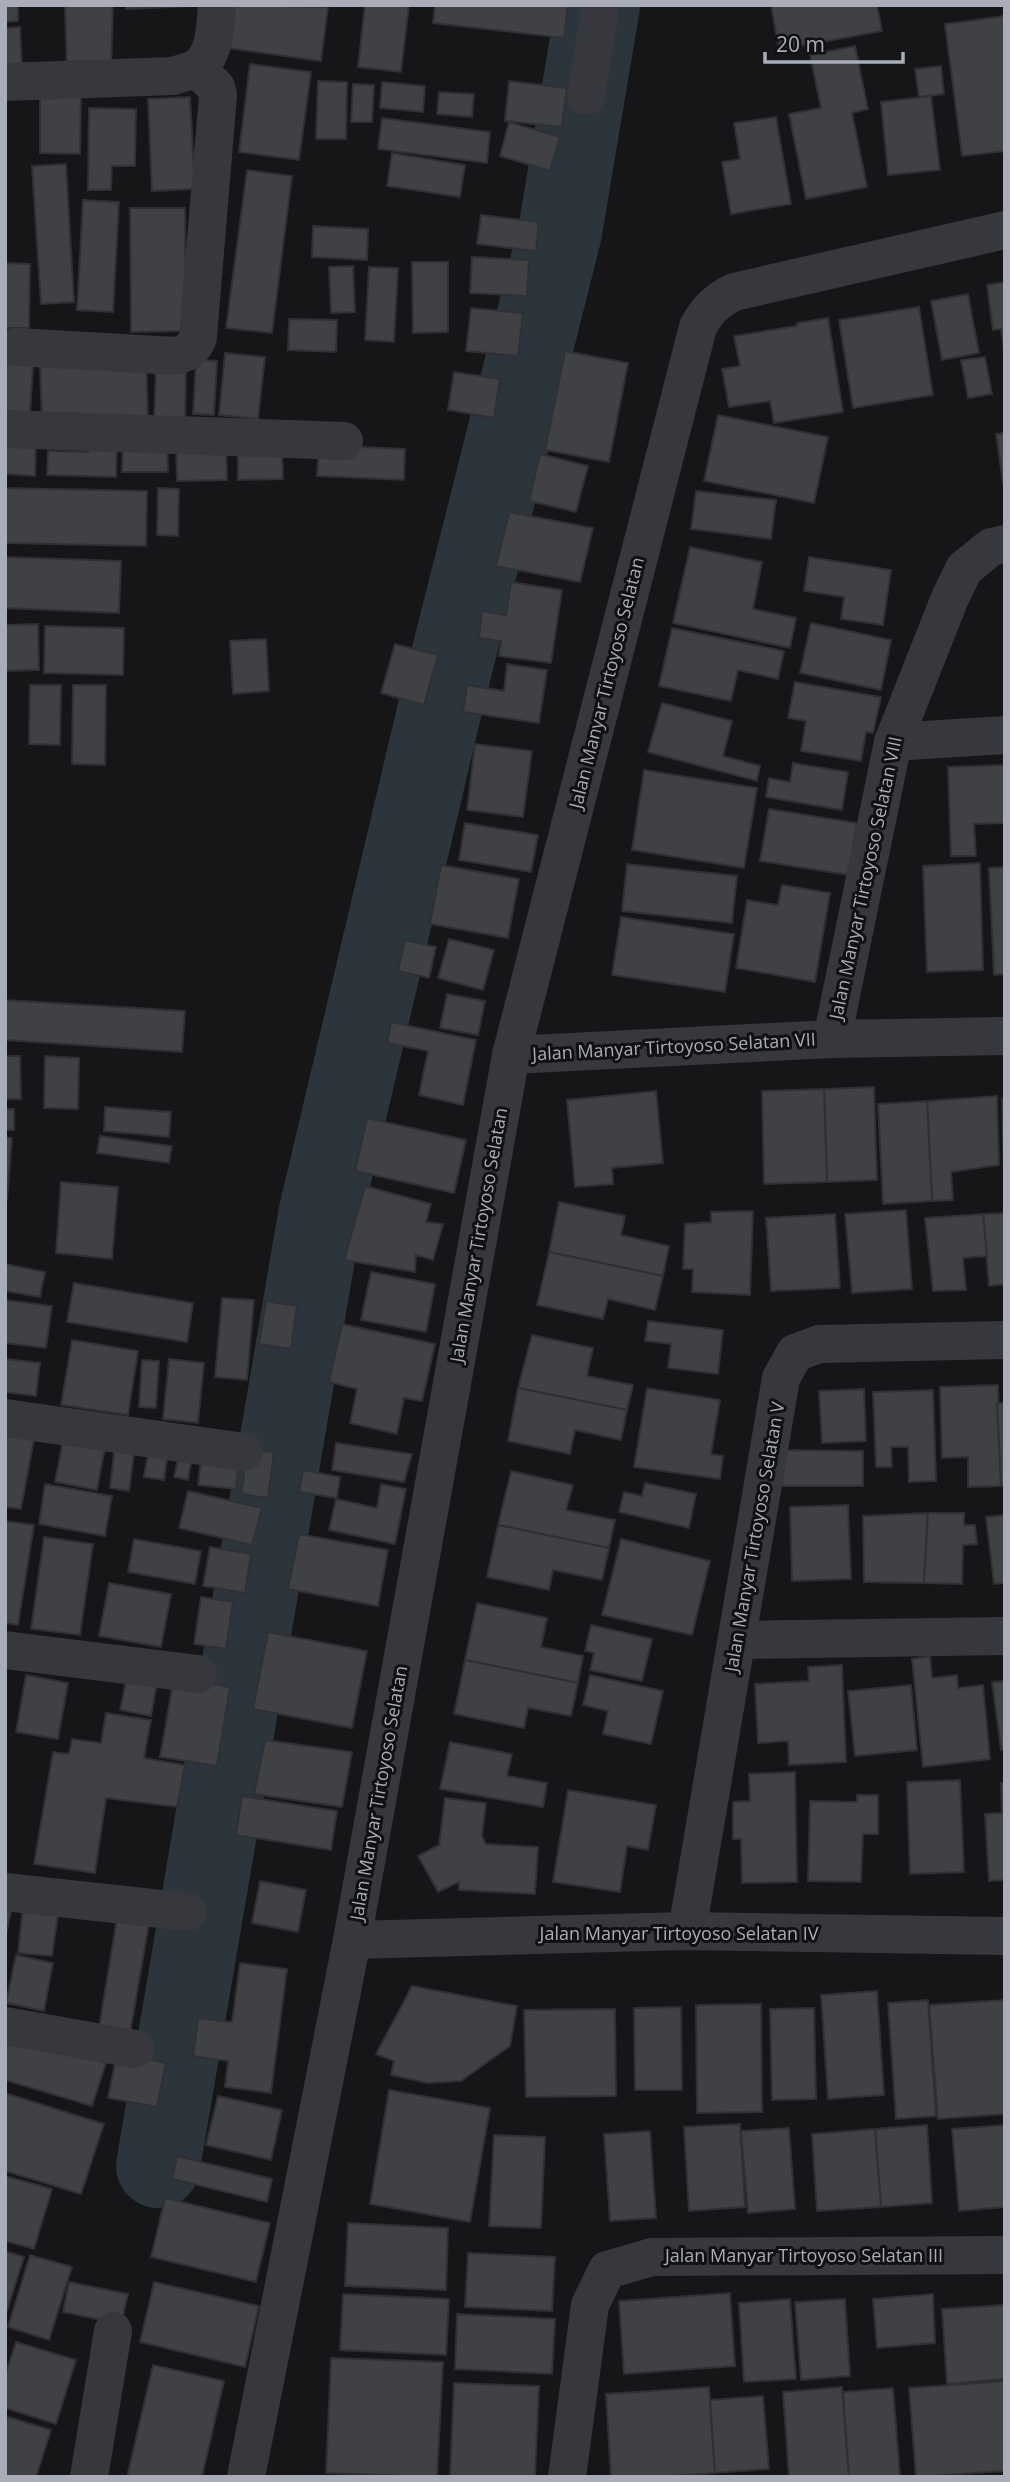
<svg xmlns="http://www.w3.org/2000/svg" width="1010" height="2482" viewBox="0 0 1010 2482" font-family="'Open Sans',sans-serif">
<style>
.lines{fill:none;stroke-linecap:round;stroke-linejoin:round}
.river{stroke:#2c353c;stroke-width:84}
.building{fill:#404145;stroke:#303034;stroke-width:2}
.minor{stroke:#37383d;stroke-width:38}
.labels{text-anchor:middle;stroke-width:6;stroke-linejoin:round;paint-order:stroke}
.street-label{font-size:18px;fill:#a8adb8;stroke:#111113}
</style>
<rect width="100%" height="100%" fill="#161618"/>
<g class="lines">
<!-- river -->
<path class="river" d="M158,2166l162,-950 121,-512 119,-472 38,-227"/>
</g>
<!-- building -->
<g class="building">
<path d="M5,5h13v16l-13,1z"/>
<path d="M65,5h48l-2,63h-44z"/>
<path d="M126,5h68v1l-68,3z"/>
<path d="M227,5l101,2 -7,54 -101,-14z"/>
<path d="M365,5h44l-8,67 -43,-5z"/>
<path d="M435,5h133l-4,33 -131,-15z"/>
<path d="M771,5h106l5,26 -103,19z"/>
<path d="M1005,16v135l-43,5 -17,-132z"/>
<path d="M20,27l2,40 -17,1v-40z"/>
<path d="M855,46l13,63 -16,4 15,74 -61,12 -17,-85 32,-6 -11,-53z"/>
<path d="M250,64l61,8 -12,88 -60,-8z"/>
<path d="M941,66l3,28 -25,3 -4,-28z"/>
<path d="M318,81l29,1 -1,57h-30z"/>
<path d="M509,81l58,7 -5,39 -57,-6z"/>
<path d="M382,82l43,4 -2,26 -43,-4z"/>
<path d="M353,84l21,1 -2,37h-21z"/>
<path d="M40,92h41l-1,62 -40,-1z"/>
<path d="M439,92l35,2 -2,23 -35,-3z"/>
<path d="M931,96l9,74 -52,5 -7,-73z"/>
<path d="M190,97l5,92 -43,2 -4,-92z"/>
<path d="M89,108l47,1 -1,57h-23l-1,24h-23z"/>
<path d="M776,117l15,87 -60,10 -9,-52 18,-3 -6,-36z"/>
<path d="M382,118l108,14 -3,31 -109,-14z"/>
<path d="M509,122l51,15 -10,34 -50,-15z"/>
<path d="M392,153l73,12 -5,32 -73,-11z"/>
<path d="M66,164l8,138 -33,2 -9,-138z"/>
<path d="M247,170l45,6 -20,157 -46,-5z"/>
<path d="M83,200l36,2 -6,110 -36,-2z"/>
<path d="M130,208h55l1,123 -55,1z"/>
<path d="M481,215l58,7 -3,29 -59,-7z"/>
<path d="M313,226l55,3 -1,31 -55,-3z"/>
<path d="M472,257l57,3 -2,36 -57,-3z"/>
<path d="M412,262h36v70l-35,1z"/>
<path d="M5,263l25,1 -1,64h-24z"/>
<path d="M353,266l2,46 -24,1 -2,-46z"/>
<path d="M369,267l29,1 -4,74 -29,-2z"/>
<path d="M1005,282v74l-4,-27 -8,1 -6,-45z"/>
<path d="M968,294l11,59 -37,7 -11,-59z"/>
<path d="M919,307l14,88 -80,13 -14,-88z"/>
<path d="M471,308l52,5 -5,43 -52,-5z"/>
<path d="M828,318l15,94 -69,11 -4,-22 -41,6 -7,-38 18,-3 -6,-30 63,-10v-3z"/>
<path d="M289,319l48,1 -1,32 -48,-2z"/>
<path d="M5,350l29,1 -4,62 -25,-2z"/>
<path d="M565,351l63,12 -19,99 -64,-12z"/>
<path d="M225,353l40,4 -7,62 -39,-4z"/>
<path d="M985,357l7,37 -24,4 -7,-38z"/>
<path d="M146,360l2,60 -106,4 -2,-60z"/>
<path d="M196,360l21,1 -3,54 -21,-1z"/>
<path d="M156,368h30l-1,58 -31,-1z"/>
<path d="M454,372l46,7 -6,39 -46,-8z"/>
<path d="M718,415l110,22 -14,66 -110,-22z"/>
<path d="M1005,433v49l-2,1 -7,-49z"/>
<path d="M5,437l31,1 -1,38 -30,-2z"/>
<path d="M88,438l29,1 -1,38 -69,-2 1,-24 40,1z"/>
<path d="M123,438h44l1,34h-46z"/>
<path d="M226,444l1,36 -50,1 -1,-35z"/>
<path d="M238,444h44l1,35 -45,1z"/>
<path d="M319,445l86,4 -1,31 -87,-4z"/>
<path d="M540,454l48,12 -12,46 -47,-11z"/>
<path d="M5,488l142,3 -1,55 -141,-3z"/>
<path d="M158,488l21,1 -1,47 -21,-1z"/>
<path d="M696,491l80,9 -5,39 -80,-10z"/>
<path d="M509,512l84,16 -13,54 -84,-16z"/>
<path d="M690,547l72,15 -9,47 43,9 -6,30 -117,-25z"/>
<path d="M5,557l116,4 -2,52 -114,-5z"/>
<path d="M809,557l82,13 -8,55 -42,-6 3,-22 -40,-6z"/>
<path d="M511,582l51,8 -11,73 -52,-7 2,-15 -22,-3 3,-27 24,4z"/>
<path d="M811,623l80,17 -10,50 -81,-17z"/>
<path d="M38,624l1,46 -34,1v-46z"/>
<path d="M45,626l79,2 -1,47 -79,-2z"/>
<path d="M672,628l112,23 -6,28 -40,-9 -7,31 -72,-15z"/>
<path d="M266,639l3,52 -36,3 -3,-53z"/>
<path d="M395,644l43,11 -14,50 -43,-12z"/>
<path d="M507,664l40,6 -8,53 -76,-11 4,-27 37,6z"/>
<path d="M795,682l86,15 -8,36 -7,-1 -5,29 -60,-10 5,-30 -18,-3z"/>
<path d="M30,685h31l-1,60 -31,-1z"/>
<path d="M73,685h33l-1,80 -33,-1z"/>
<path d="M662,703l70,18 -9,35 37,10 -3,15 -109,-29z"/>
<path d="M475,744l57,7 -9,66 -56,-7z"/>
<path d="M793,763l55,9 -6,38 -76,-13 3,-19 21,4z"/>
<path d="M1005,765v58l-31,1 2,32h-25l-3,-89z"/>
<path d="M644,770l113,18 -13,80 -112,-18z"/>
<path d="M769,809l88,14 -8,52 -89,-14z"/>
<path d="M465,823l73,12 -7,37 -72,-12z"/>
<path d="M980,863l3,107 -56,2 -4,-106z"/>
<path d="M627,864l110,12 -5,47 -110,-12z"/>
<path d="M441,865l78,14 -11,59 -78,-14z"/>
<path d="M1005,867v107l-11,1 -5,-107z"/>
<path d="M782,885l48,8 -15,89 -79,-14 11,-68 31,5z"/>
<path d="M621,917l113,17 -9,58 -113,-17z"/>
<path d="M449,939l45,11 -11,40 -45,-12z"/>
<path d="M405,940l31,7 -7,31 -31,-7z"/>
<path d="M447,994l38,7 -7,34 -38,-7z"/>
<path d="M5,1000l180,11 -3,41 -177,-12z"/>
<path d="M391,1022l85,18 -13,65 -44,-10 9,-44 -41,-8z"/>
<path d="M5,1056h15l1,43h-16z"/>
<path d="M45,1056l34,2 -1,51 -34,-1z"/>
<path d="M874,1087l3,93 -50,2 -3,-93z"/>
<path d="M824,1089l3,93 -63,2 -2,-93z"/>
<path d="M656,1091l7,72 -51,5 1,16 -38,3 -8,-87z"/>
<path d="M997,1096l2,69 -48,7 2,28 -21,1 -5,-100z"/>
<path d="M1002,1099h3v96l-1,-26z"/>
<path d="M927,1101l5,100 -49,3 -5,-100z"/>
<path d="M105,1107l66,5 -2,25 -65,-6z"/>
<rect x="5" y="1109" width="9" height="21"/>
<path d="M367,1118l99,22 -12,53 -99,-22z"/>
<path d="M100,1136l72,10 -3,17 -72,-10z"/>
<path d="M5,1137l7,1 -5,62h-2z"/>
<path d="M61,1182l57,5 -6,72 -56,-6z"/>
<path d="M365,1186l66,18 -5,18 17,2 -10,36 -17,-5 -1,17 -71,-12z"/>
<path d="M559,1202l66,14 -4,19 48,11 -6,30 -114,-24z"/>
<path d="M906,1210l6,79 -60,4 -7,-79z"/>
<path d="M753,1211l-3,84 -58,-3 1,-23h-10l2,-45 26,-2v-10z"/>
<path d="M1005,1213v71l-16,2 -6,-72z"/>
<path d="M835,1214l5,74 -69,3 -5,-73z"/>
<path d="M983,1214l4,42 -24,2 3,32 -33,1 -8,-73z"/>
<path d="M549,1252l114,24 -8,34 -47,-11 -5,20 -66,-14z"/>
<path d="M5,1264l40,8 -5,25 -35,-6z"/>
<path d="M371,1272l64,12 -9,48 -65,-12z"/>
<path d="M74,1283l119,20 -6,39 -120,-20z"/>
<path d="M222,1298l32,2 -7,80 -32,-3z"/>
<path d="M5,1300l47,6 -6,42 -41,-5z"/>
<path d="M266,1301l31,5 -6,43 -32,-5z"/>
<path d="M648,1321l75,9 -5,44 -50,-6 3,-24 -26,-3z"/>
<path d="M342,1324l93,20 -13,57 -18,-3 -7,36 -47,-11 7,-34 -28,-7z"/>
<path d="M532,1335l61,13 -6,28 46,9 -6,25 -109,-22z"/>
<path d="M72,1340l66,11 -10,64 -67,-10z"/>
<path d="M5,1359l35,4 -4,33 -31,-4z"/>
<path d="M169,1359l35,4 -6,60 -35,-4z"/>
<path d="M142,1360l17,1 -3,47 -17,-1z"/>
<path d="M998,1385l3,101 -33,1v-30l-26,1 -2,-71z"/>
<path d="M518,1388l109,22 -6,30 -46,-10 -5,24 -62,-13z"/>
<path d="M647,1388l73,12 -9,54 12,2 -3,23 -86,-12z"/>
<path d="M864,1389l2,52 -44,2 -3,-52z"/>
<path d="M933,1390l3,91 -27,1 -1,-35h-17l1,20h-16l-3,-75z"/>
<path d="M997,1403h8v83h-4z"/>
<path d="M5,1429l30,5 -14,75 -16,-2z"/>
<path d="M64,1435l42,7 -9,48 -42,-8z"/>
<path d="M336,1443l76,11 -8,28 -72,-12z"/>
<path d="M115,1445l20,2 -6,44 -19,-3z"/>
<path d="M149,1447l19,4 -4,29 -20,-3z"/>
<path d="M248,1449l26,3 -6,46 -27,-4z"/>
<path d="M783,1450l80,1v35h-81z"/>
<path d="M202,1452l37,4 -3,33 -38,-4z"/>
<path d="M179,1455l13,3 -4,22 -14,-3z"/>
<path d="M303,1470l37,7 -3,21 -38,-6z"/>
<path d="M511,1471l62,14 -7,25 49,10 -6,28 -111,-23z"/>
<path d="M645,1483l51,11 -7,34 -70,-16 5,-20 18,4z"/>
<path d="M45,1484l67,12 -7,40 -66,-12z"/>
<path d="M381,1484l25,5 -11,55 -66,-14 7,-31 41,9z"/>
<path d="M188,1491l74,17 -10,37 -73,-17z"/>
<path d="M848,1505l3,74 -59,2 -2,-74z"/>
<path d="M928,1513l-4,70 -60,-1 -1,-66z"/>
<path d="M928,1513h36v12h11l2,19 -14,1 -1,39 -38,-1z"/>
<path d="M1005,1515v68l-11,1 -8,-67z"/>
<path d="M5,1521l29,4 -16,100 -13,-2z"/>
<path d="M498,1525l111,23 -7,32 -49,-10 -4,20 -62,-13z"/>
<path d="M299,1534l89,16 -10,56 -90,-17z"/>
<path d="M44,1537l49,7 -13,91 -49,-6z"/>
<path d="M134,1539l67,12 -6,33 -67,-12z"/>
<path d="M621,1539l89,22 -18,74 -90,-20z"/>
<path d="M210,1547l41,7 -6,39 -42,-7z"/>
<path d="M109,1583l62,11 -10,53 -62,-11z"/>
<path d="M201,1597l32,5 -7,47 -32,-5z"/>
<path d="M477,1603l70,15 -6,29 42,9 -5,27 -113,-23z"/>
<path d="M591,1625l61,14 -10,42 -52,-11 4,-17 -9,-2z"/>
<path d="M268,1632l99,19 -15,77 -99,-19z"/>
<path d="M930,1656l2,22 25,-3 1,13 25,-3 7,74 -67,8 -11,-108z"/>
<path d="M465,1660l113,23 -7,33 -43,-8 -4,20 -70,-14z"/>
<path d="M842,1665l4,97 -57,3 -1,-24 -30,2 -3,-59 54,-3 -1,-14z"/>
<path d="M26,1675l42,8 -10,56 -42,-7z"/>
<path d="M590,1675l73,16 -12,53 -48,-10 5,-23 -25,-6z"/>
<path d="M127,1677l30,6 -6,33 -31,-6z"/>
<path d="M174,1677l56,10 -13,79 -57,-9z"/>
<path d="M1005,1681v68l-4,1 -9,-68z"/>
<path d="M911,1685l6,65 -62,6 -7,-65z"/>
<path d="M106,1713l45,7 -7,38 41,7 -8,42 -71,-9 -11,75 -61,-9 19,-112 16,2 3,-15 29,4z"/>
<path d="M265,1740l87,12 -10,55 -88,-13z"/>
<path d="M450,1742l62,12 -5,22 40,7 -4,24 -103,-18z"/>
<path d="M795,1772l2,110 -55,1 -1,-44h-8v-37l17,-1 -1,-27z"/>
<path d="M960,1780l4,92 -54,2 -3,-92z"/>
<path d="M1005,1782v98l-16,1 -4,-67 17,-1 -1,-30z"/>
<path d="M568,1790l88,15 -8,45 -21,-4 -7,46 -67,-10z"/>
<path d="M857,1795h21v39h-15l-2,48 -53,-1 2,-80 47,1z"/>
<path d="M242,1796l95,15 -6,39 -95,-15z"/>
<path d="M445,1798l41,5 -4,33 4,8 52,3 -3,47 -76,-4v-8l-21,10 -20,-36 21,-11z"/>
<path d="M260,1881l46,9 -8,42 -46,-9z"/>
<path d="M24,1897l36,4 -8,55 -34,-3z"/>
<path d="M5,1906l7,1 -7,32z"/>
<path d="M119,1906l32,6 -23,133 -31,-5z"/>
<path d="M16,1955l37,8 -9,48 -38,-8z"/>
<path d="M240,1963l47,6 -16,124 -46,-6 3,-26 -35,-5 5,-38 34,4z"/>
<path d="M412,1986l105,20 -7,40 -49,35 -33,2 -37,-8 3,-14 -18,-7z"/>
<path d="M877,1991l7,104 -56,4 -7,-104z"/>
<path d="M928,2000l8,116 -40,3 -8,-116z"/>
<path d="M1005,2000v114l-67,5 -9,-114z"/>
<path d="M761,2004l1,108 -65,1 -1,-108z"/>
<path d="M681,2007l1,83h-47l-1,-82z"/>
<path d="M814,2008l2,91 -44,1 -2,-91z"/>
<path d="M615,2009l1,87 -90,1 -2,-87z"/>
<path d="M5,2034l101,29 -14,43 -87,-26z"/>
<path d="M117,2053l49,10 -9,44 -49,-9z"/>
<path d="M389,2090l101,18 -20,114 -100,-18z"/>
<path d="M5,2093l99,31 -23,70 -76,-23z"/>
<path d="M218,2096l64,14 -11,50 -65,-15z"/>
<path d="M740,2124l5,83 -56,4 -5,-84z"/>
<path d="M927,2125l5,78 -51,4 -6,-78z"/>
<path d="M1005,2125v82l-46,4 -7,-82z"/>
<path d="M789,2128l6,81 -47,4 -7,-82z"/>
<path d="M875,2129l6,78 -64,4 -5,-77z"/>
<path d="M650,2131l6,87 -46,3 -6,-87z"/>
<path d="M494,2135l51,2 -4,91 -52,-2z"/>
<path d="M177,2156l95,23 -5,23 -95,-23z"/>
<path d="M5,2176l47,13 -18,60 -29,-8z"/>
<path d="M165,2198l105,25 -14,59 -105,-25z"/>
<path d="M348,2223l100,5 -2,62 -101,-4z"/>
<path d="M5,2251l19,6 -19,60z"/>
<path d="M468,2253l87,4 -3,54 -87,-4z"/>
<path d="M30,2255l42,12 -23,73 -41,-13z"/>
<path d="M69,2282l59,12 -7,30 -58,-12z"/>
<path d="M154,2282l105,24 -14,61 -105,-25z"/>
<path d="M730,2293l5,73 -111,8 -5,-73z"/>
<path d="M343,2294l106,5 -3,56 -106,-5z"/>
<path d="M933,2294l2,49 -58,5 -4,-49z"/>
<path d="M790,2299l6,80 -52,3 -5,-79z"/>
<path d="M845,2299l5,77 -49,4 -6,-78z"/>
<path d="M1005,2305v74l-58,5 -5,-75z"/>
<path d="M457,2314l98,5 -3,55 -97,-5z"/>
<path d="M16,2342l60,18 -20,64 -51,-16v-32z"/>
<path d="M331,2358l112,4 -6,115 -111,-4z"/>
<path d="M153,2365l71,16 -22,96h-75z"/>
<path d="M1005,2381v90l-89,6 -7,-89z"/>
<path d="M454,2383l85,3 -4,91h-85z"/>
<path d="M709,2387l6,86 -61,4h-43l-5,-83z"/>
<path d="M842,2387l7,90h-60l-6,-85z"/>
<path d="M893,2388l7,88 -51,1 -6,-85z"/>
<path d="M763,2396l6,73 -54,4 -5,-73z"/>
<path d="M8,2417l43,13 -15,47h-31v-51z"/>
</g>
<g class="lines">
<!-- minor -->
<g class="minor">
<path d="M5,82l168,-6c7,-3 16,-4 22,-7 21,-12 20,-44 22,-64"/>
<path d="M586,96l15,-91"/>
<path d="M16,347l159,9c13,-3 19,-7 23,-19l20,-242 -2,-8 -20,-19"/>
<path d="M5,429l339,12"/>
<path d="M893,742l112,-7"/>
<path d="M832,1039l61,-297 57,-144 14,-29 27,-22 14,-3"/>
<path d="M511,1055l321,-16 173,-3"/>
<path d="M5,1418l239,34"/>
<path d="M737,1640l268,-4"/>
<path d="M5,1650l193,24"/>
<path d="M5,1892l183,20"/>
<path d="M687,1931l94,-553 14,-25 24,-9 186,-4"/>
<path d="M352,1940l335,-9 318,5"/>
<path d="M5,2026l130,23"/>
<path d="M89,2477l24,-146"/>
<path d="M246,2477l106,-537 159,-885 187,-728c9,-17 18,-26 36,-35l271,-62"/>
<path d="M567,2477l23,-172 17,-35 45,-13 353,-2"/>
</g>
</g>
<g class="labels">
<!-- street labels -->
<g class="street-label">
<text transform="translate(607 683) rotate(-76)" y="6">Jalan Manyar Tirtoyoso Selatan</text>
<text transform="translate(866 878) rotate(-78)" y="6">Jalan Manyar Tirtoyoso Selatan VIII</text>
<text transform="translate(674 1047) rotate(-3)" y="6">Jalan Manyar Tirtoyoso Selatan VII</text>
<text transform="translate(479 1235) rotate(-80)" y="6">Jalan Manyar Tirtoyoso Selatan</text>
<text transform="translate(755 1537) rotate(-80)" y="6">Jalan Manyar Tirtoyoso Selatan V</text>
<text transform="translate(379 1793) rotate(-80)" y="6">Jalan Manyar Tirtoyoso Selatan</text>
<text x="679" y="1940">Jalan Manyar Tirtoyoso Selatan IV</text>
<text x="804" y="2262">Jalan Manyar Tirtoyoso Selatan III</text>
</g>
</g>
<!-- border -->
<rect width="1010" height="2482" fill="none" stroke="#a8adb8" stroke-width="14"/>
<!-- scale -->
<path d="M765 52v10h138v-10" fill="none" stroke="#a8adb8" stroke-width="3.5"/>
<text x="776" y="52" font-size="21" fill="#a8adb8" stroke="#111113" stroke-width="5" paint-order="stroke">20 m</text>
</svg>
